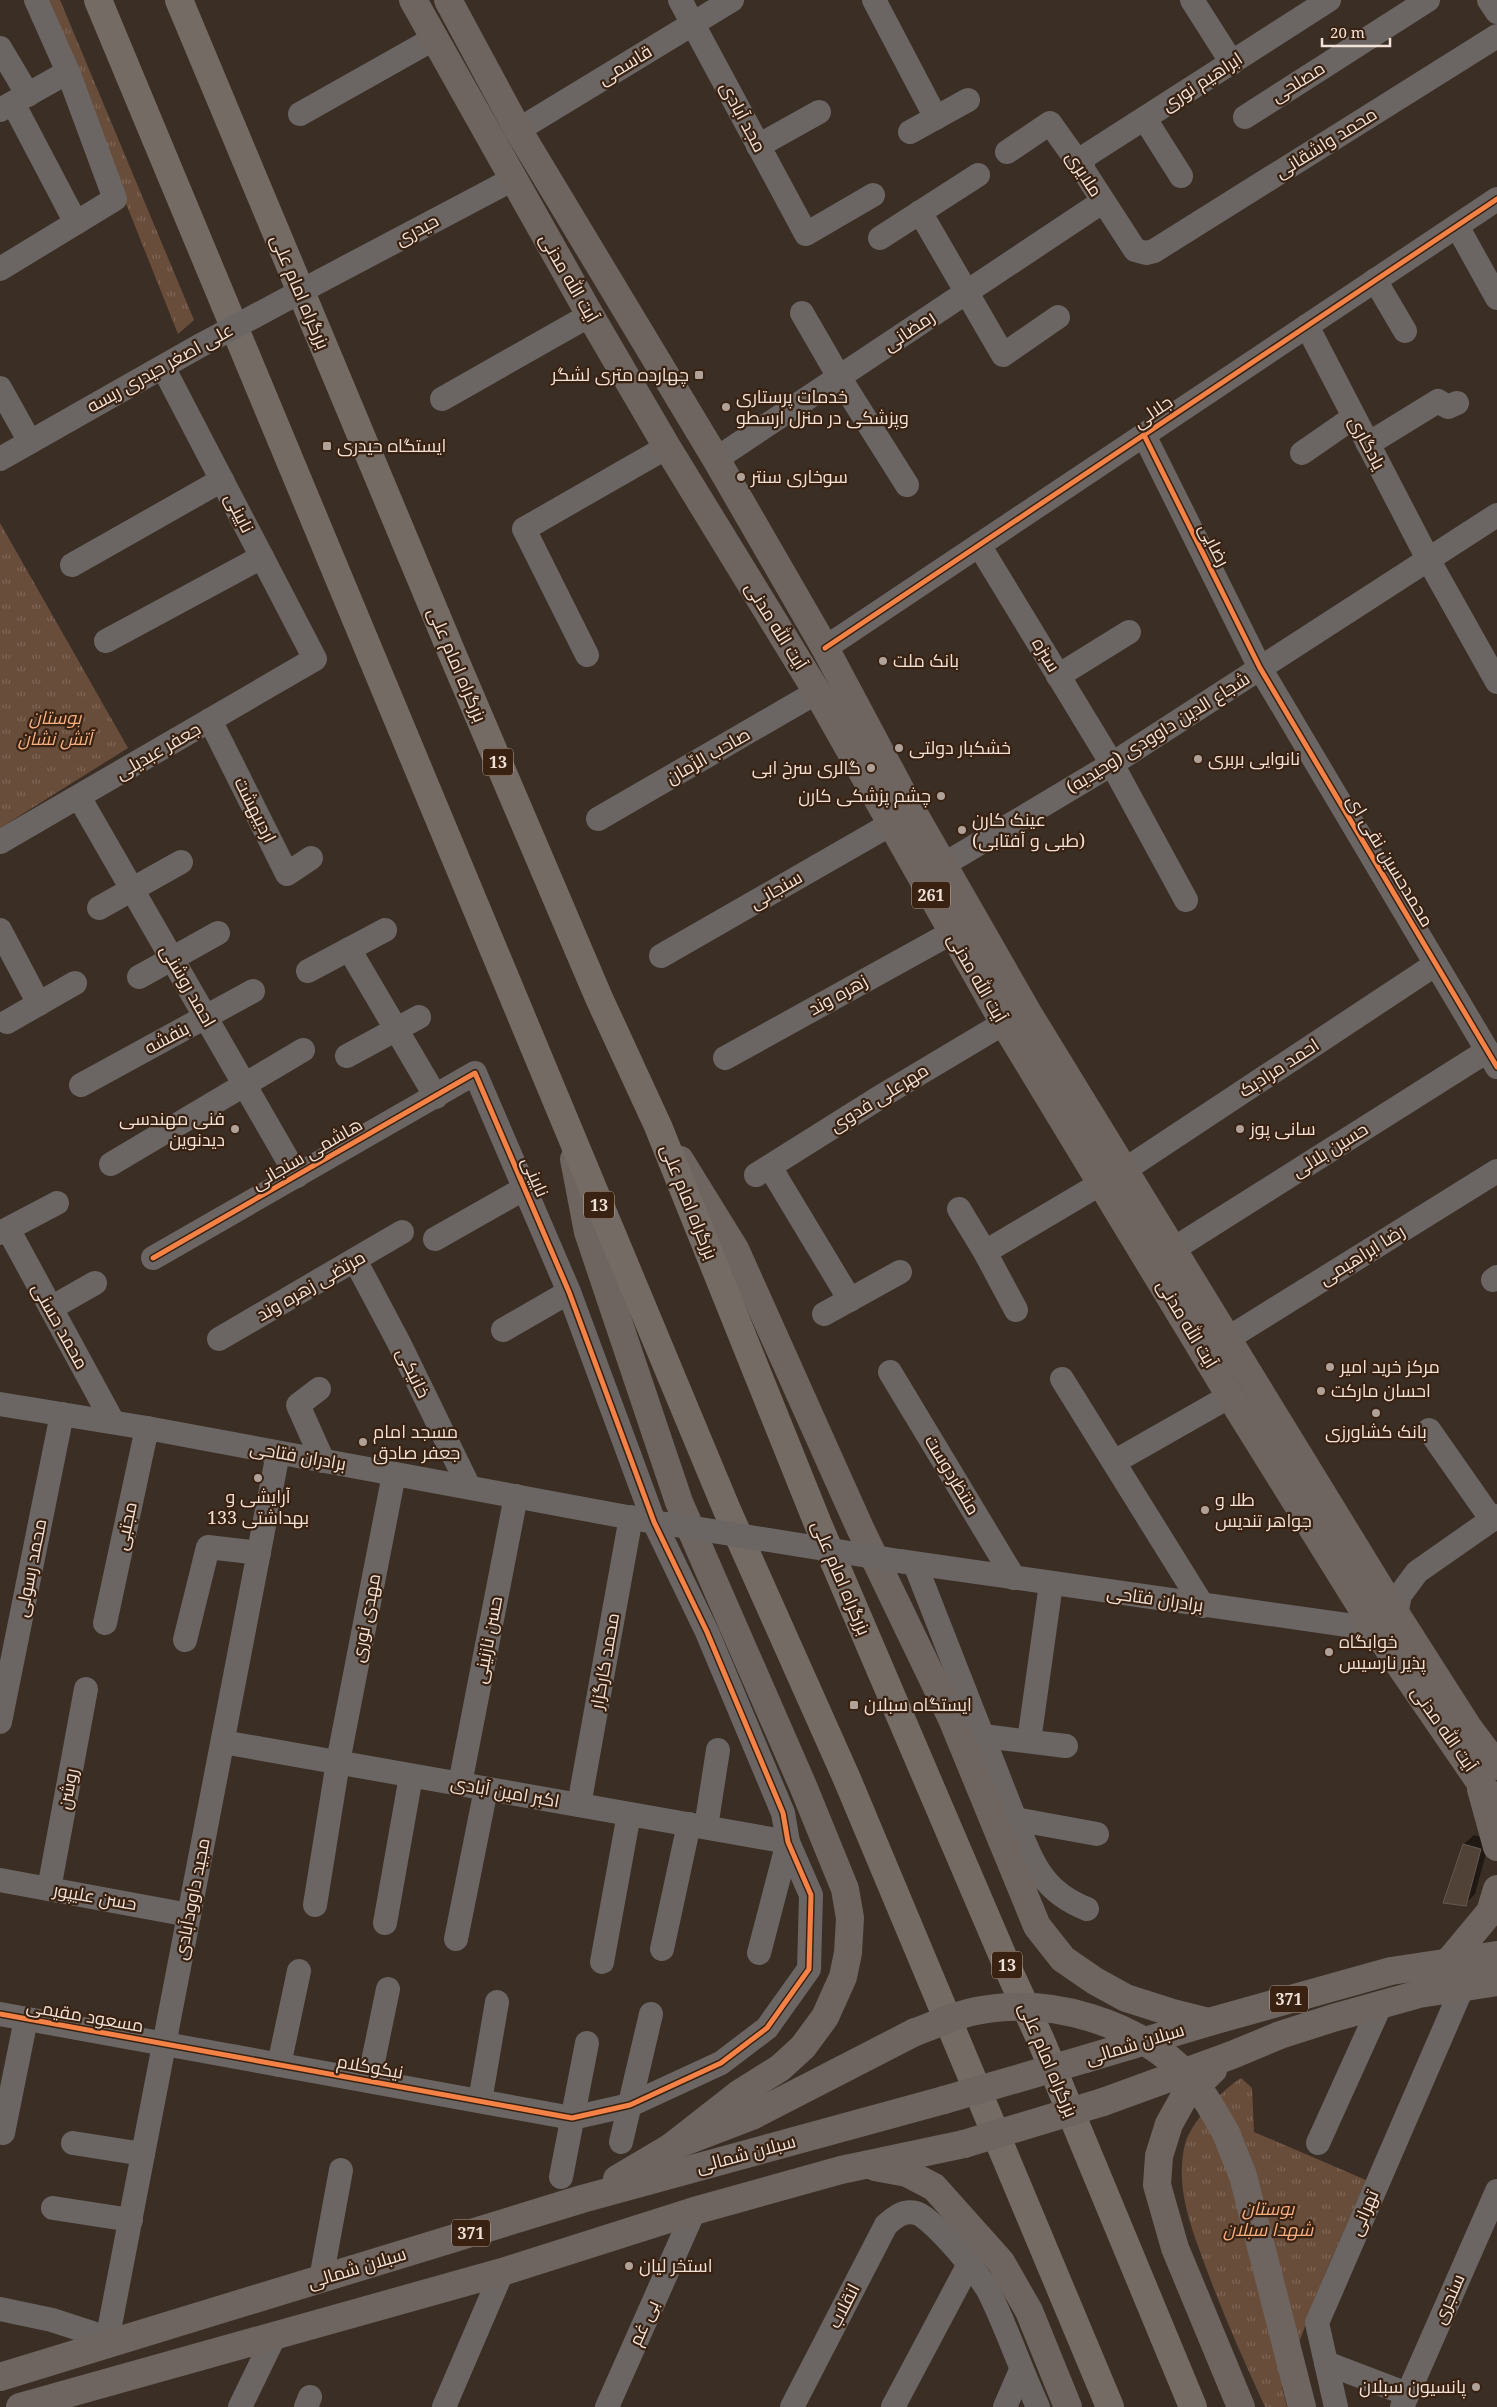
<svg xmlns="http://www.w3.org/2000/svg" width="1497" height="2407" viewBox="0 0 1497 2407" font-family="'Noto Serif',Cairo,serif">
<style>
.grass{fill:url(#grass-tufts)}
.shadow{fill:#0007}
.building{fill:#504237;stroke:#645851}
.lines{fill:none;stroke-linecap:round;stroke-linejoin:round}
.street{stroke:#6b6663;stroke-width:24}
.primary{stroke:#6e6560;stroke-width:28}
.highway{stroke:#756b65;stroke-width:28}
.street-bridge{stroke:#6b6663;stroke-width:24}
.primary-bridge{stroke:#6e6560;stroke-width:28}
.cycleway-casing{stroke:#392212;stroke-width:8}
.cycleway{stroke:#f48246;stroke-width:5}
.poi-dot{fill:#b1a299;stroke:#392212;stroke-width:2}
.labels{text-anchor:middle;stroke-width:4.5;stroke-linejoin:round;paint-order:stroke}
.shield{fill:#392212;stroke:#baa89c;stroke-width:1}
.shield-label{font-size:16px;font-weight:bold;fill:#f1e1d7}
.street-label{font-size:18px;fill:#f1e1d7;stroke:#392212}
.poi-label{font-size:18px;fill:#f1e1d7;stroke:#392212;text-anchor:start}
.park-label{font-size:18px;font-style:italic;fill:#f8b080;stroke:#392212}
</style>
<defs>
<pattern id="grass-tufts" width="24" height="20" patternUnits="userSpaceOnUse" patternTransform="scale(1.25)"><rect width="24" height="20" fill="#684d3b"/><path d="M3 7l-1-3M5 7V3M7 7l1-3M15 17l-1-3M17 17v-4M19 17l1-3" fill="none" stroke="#7e6657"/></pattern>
</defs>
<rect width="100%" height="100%" fill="#3b2e25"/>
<!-- grass -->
<g class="grass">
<path d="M45,0h15l134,320 -16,14z"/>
<path d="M0,523l128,225 -128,80z"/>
<path d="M1241,2078l11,10 2,44 112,48 -41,94 -43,113 5,20h-22c-20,-44 -40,-88 -57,-134 -15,-41 -34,-84 -23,-129 6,-22 37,-54 56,-66z"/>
</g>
<!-- shadow -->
<path class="shadow" d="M1474,1835l16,4 -15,55 -10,10 -1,-60z"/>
<!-- building -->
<path class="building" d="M1463,1844l18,5 -15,57 -23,-3z"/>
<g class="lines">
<!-- street -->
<g class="street">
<path d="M680,0l126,234 67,-39"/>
<path d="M874,0l62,118"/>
<path d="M1192,0l40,63"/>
<path d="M1489,0l8,12"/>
<path d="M0,48l28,47"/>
<path d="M13,103l63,120"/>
<path d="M0,110l68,-38"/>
<path d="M300,114l135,-76"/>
<path d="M1245,117l183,-117"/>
<path d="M1145,119l36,57"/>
<path d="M518,130l214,-130"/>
<path d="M910,132l58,-32"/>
<path d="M758,146l61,-34"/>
<path d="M1007,152l43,-29 32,45 53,82 11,3 8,-2 343,-215"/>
<path d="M1082,168l2,-9 3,-4 242,-155"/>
<path d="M920,212l83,143 55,-38"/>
<path d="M1457,226l40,72"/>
<path d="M880,238l98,-63"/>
<path d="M0,269l115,-70 -47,-127 -32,-72"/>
<path d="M322,280l191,-101"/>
<path d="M1375,280l30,51"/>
<path d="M802,313l37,64 68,108"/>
<path d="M1307,326l121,233 69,123"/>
<path d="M0,388l30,54"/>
<path d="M442,399l148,-84"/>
<path d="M1144,435l116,233 237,399"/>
<path d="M1368,444l70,-43 10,6 9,-4"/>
<path d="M1302,453l52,-36"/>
<path d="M0,459l201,-114"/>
<path d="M716,459l386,-257"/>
<path d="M979,545l133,219 74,136"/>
<path d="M72,565l150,-85"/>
<path d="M106,641l156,-84"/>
<path d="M825,648l672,-449"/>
<path d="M587,655l-63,-126 143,-82"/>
<path d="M1058,676l71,-44"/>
<path d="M210,720l77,154 24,-16"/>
<path d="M79,797l218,379"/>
<path d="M598,819l219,-127"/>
<path d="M0,842l315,-183 -152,-292"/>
<path d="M943,865l169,-101 385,-249"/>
<path d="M99,908l82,-46"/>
<path d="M0,930l39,74"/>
<path d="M349,949l87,148"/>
<path d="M661,956l230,-132"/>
<path d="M308,971l77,-41"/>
<path d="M139,977l79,-44"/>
<path d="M7,1022l68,-39"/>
<path d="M347,1056l72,-39"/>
<path d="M725,1058l226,-125"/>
<path d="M81,1085l172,-94"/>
<path d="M111,1164l192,-114"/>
<path d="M770,1167l80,133"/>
<path d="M1123,1171l313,-207"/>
<path d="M756,1175l129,-81 119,-71"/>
<path d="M959,1209l26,43 31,58"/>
<path d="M8,1229l105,193"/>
<path d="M0,1233l57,-30"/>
<path d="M435,1239l90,-51"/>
<path d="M1172,1250l315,-199"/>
<path d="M985,1252l115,-68"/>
<path d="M355,1260l44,83 70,144"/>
<path d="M1493,1280l4,-3"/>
<path d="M51,1308l44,-25"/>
<path d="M824,1314l76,-42"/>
<path d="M503,1330l66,-38"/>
<path d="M219,1339l183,-107"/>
<path d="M1227,1339l270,-168"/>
<path d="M890,1372l124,206"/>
<path d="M1062,1379l141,227"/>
<path d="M319,1389l-21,16 25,56"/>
<path d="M0,1404l147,24 518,96"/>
<path d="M1429,1430l63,90"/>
<path d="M1114,1462l116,-66"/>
<path d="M899,1561l476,68"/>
<path d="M915,1564l100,255 82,15"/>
<path d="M1396,1614l4,-19 17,-23 80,-56"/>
<path d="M105,1623l42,-195"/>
<path d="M185,1640l23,-93 51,6"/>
<path d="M0,1722l62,-308"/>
<path d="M983,1736l83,10"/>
<path d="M1029,1741l22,-157"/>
<path d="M223,1742l565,100 -29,111"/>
<path d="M460,1784l56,-288"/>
<path d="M579,1805l52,-288"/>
<path d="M1015,1819c17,42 26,72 72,90"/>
<path d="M706,1827l12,-77"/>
<path d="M0,1880l189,35"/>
<path d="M49,1889l37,-200"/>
<path d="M315,1905l23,-143 56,-288"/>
<path d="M385,1923l26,-147"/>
<path d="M456,1939l30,-150"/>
<path d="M662,1949l27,-125"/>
<path d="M602,1962l27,-148"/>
<path d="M0,2014l572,104 58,-13 91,-42 46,-35 42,-59 2,-74 -23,-53 -5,-29 -76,-181 -53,-110 -85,-230 -94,-219 -322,185"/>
<path d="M279,2065l20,-94"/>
<path d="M369,2081l19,-92"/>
<path d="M480,2101l17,-99"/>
<path d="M3,2133l23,-114"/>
<path d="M621,2142l30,-128"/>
<path d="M73,2143l70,11"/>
<path d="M1318,2143l62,-137"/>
<path d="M561,2177l26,-134"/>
<path d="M53,2208l78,12"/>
<path d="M321,2279l20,-109"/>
<path d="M0,2309l52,11 40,13 14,13"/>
<path d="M106,2346l172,-893"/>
<path d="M1326,2363l81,31"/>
<path d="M240,2407l34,-70"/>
<path d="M306,2407l4,-10"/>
<path d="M444,2407l58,-135"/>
<path d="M607,2407l87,-196"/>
<path d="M792,2407l94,-182c9,-8 17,-15 30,-12 15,3 67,65 74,81 18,37 31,76 48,113"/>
<path d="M893,2407l76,-143"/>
<path d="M1005,2407l16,-37"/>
<path d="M1336,2407l-19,-84 146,-337"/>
<path d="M1402,2407l95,-216"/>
</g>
<!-- primary -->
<g class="primary">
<path d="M413,0l177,315 77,132 150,245 187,331 226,373 145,233 122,178"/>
<path d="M448,0l70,130 198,329 109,189 81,152 122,213 368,601 72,113 29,39"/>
<path d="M574,1159l14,73 91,270 124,284 42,103 5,29 -2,35 -5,24 -18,40 -22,30 -23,21 -40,25 -69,54"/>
<path d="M680,1160l55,89 125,279 92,191 85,207 26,33 32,22 31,17 47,15 36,9"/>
<path d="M1481,1789l16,58"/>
<path d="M1450,1960l40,-48 7,-23"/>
<path d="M1085,2059l124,-37 182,-51 106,-16"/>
<path d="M1213,2070l-30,29 -14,25 -10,32 -2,29 18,63 66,159"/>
<path d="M1103,2102l129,-47 48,-20 53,-17 86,-24 78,-12"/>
<path d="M1226,2133l17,43 59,231"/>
<path d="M875,2167l32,6 27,14 67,75 28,49 39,96"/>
<path d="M617,2179l54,-32 81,-31 163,-84"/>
<path d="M0,2377l582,-178 362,-99"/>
<path d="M20,2407l482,-135 192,-61 147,-41 123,-26"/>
</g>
<!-- highway -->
<g class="highway">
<path d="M98,0l629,1510 120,269 263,628"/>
<path d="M179,0l275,658 145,340 59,128 160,398 192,449 32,70 151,364"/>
</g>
<!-- street-bridge -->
<g class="street-bridge">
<path d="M201,345l121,-65"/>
<path d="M669,1524l230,37"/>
</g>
<!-- primary-bridge -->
<g class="primary-bridge">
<path d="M915,2032c20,-7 40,-17 61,-21 74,-15 160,11 212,65 16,17 27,38 38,57"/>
<path d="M944,2100l141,-41"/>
<path d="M964,2144l139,-42"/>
</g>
<defs>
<g id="cycleway">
<path d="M1144,435l116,233 237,399"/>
<path d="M825,648l672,-449"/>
<path d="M0,2014l572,104 58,-13 91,-42 46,-35 42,-59 2,-74 -23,-53 -5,-29 -76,-181 -53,-110 -85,-230 -94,-219 -322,185"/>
</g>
</defs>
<!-- cycleway casing -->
<use href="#cycleway" class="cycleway-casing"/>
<!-- cycleway -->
<use href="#cycleway" class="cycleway"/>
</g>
<!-- markers -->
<g class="poi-dot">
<rect x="694" y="370" width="10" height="10" rx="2.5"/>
<circle cx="726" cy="407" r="5"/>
<rect x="322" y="441" width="10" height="10" rx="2.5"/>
<circle cx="741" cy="477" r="5"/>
<circle cx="883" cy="661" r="5"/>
<circle cx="899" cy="748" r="5"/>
<circle cx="1198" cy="759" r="5"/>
<circle cx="871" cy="768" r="5"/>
<circle cx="941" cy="796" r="5"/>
<circle cx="962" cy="830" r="5"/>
<circle cx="235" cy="1129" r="5"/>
<circle cx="1240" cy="1129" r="5"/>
<circle cx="1330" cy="1367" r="5"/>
<circle cx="1321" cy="1391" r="5"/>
<circle cx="1376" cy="1413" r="5"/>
<circle cx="363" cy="1442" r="5"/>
<circle cx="258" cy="1478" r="5"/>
<circle cx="1205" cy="1510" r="5"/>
<circle cx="1329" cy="1652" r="5"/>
<rect x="849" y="1700" width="10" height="10" rx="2.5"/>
<circle cx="629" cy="2266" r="5"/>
<circle cx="1476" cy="2387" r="5"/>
</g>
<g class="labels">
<!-- shield labels -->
<g class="shield">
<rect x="483" y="748.5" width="30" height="27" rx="4"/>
<rect x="912" y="881.5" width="38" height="27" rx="4"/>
<rect x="584" y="1191.5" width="30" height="27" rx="4"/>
<rect x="992" y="1951.5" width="30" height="27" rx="4"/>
<rect x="1270" y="1985.5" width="38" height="27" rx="4"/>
<rect x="452" y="2219.5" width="38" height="27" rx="4"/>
</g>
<g class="shield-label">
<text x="498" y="768">13</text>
<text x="931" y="901">261</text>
<text x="599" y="1211">13</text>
<text x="1007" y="1971">13</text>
<text x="1289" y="2005">371</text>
<text x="471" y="2239">371</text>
</g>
<!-- street labels -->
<g class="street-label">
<text transform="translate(625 65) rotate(-31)" y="6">قاسمی</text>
<text transform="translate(1202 82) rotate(-33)" y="6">ابراهیم نوری</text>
<text transform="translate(1298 82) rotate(-32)" y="6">مصلحی</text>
<text transform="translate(743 117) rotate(62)" y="6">مجد آبادی</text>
<text transform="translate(1326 143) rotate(-32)" y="6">محمد واشقانی</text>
<text transform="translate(1084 174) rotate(57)" y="6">ملایری</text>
<text transform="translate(417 230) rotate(-28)" y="6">حیدری</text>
<text transform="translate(569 278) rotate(60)" y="6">آیت الله مدنی</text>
<text transform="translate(300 292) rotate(67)" y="6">بزرگراه امام علی</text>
<text transform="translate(909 331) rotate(-34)" y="6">رمضانی</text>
<text transform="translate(160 368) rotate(-29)" y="6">علی اصغر حیدری ریسه</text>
<text transform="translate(1153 412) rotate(-34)" y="6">جلالی</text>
<text transform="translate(1367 443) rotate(62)" y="6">یادگاری</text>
<text transform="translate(239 513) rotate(63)" y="6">نایینی</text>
<text transform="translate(1214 545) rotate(63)" y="6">رضایی</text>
<text transform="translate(776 626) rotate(58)" y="6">آیت الله مدنی</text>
<text transform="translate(1046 655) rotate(59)" y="6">سبزه</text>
<text transform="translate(457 665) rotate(67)" y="6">بزرگراه امام علی</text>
<text transform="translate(1158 733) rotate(-32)" y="6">شجاع الدین داوودی (وحیدیه)</text>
<text transform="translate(158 751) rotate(-30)" y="6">جعفر عبدیلی</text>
<text transform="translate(708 756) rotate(-30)" y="6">صاحب الزّمان</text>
<text transform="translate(255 810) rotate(63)" y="6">اردیبهشت</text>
<text transform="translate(1390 861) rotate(59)" y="6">محمدحسین نقی ای</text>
<text transform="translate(776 890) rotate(-30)" y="6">سنجانی</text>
<text transform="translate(977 978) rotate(60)" y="6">آیت الله مدنی</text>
<text transform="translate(188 986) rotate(60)" y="6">احمد روشنی</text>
<text transform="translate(838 995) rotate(-29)" y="6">زهره وند</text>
<text transform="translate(167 1038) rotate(-28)" y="6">بنفشه</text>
<text transform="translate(1279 1068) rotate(-33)" y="6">احمد مرادبک</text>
<text transform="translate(879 1098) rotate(-32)" y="6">مهرعلی فدوی</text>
<text transform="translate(1330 1150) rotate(-32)" y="6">حسین بلالی</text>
<text transform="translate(307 1154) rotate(-30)" y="6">هاشمی سنجانی</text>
<text transform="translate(535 1177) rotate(67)" y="6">نایینی</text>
<text transform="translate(689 1202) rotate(68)" y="6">بزرگراه امام علی</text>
<text transform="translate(1362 1255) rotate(-32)" y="6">رضا ابراهیمی</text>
<text transform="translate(311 1286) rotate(-30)" y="6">مرتضی زهره وند</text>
<text transform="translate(1187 1324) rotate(59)" y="6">آیت الله مدنی</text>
<text transform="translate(60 1326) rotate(61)" y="6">محمد حسنی</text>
<text transform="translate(413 1373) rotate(64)" y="6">خانیکی</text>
<text transform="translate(298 1456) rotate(10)" y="6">برادران فتاحی</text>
<text transform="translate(952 1475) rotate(59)" y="6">منتظردوست</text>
<text transform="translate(126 1526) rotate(-78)" y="6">مجتبی</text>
<text transform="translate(31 1568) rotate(-79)" y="6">محمد رسولی</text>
<text transform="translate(841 1578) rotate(67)" y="6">بزرگراه امام علی</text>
<text transform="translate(1155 1599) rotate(8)" y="6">برادران فتاحی</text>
<text transform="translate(366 1618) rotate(-79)" y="6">مهدی نوری</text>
<text transform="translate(488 1640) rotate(-79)" y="6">حسن نازنینی</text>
<text transform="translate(605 1661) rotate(-80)" y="6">محمد کارگزار</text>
<text transform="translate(1444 1729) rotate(55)" y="6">آیت الله مدنی</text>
<text transform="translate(68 1789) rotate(-79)" y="6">روشن</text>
<text transform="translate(505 1792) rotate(10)" y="6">اکبر امین آبادی</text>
<text transform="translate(95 1897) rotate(10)" y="6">حسن علیپور</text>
<text transform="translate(192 1899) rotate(-79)" y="6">مجید داوودآبادی</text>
<text transform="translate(85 2016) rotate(10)" y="6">مسعود مقیمی</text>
<text transform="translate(1135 2044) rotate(-17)" y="6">سبلان شمالی</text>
<text transform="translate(1048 2060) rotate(67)" y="6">بزرگراه امام علی</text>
<text transform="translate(370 2067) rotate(10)" y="6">نیکوکلام</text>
<text transform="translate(746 2154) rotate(-15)" y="6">سبلان شمالی</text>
<text transform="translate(1364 2213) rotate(-67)" y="6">تهرانی</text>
<text transform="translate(357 2268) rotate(-17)" y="6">سبلان شمالی</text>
<text transform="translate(1449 2299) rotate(-66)" y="6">سنجری</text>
<text transform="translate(844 2306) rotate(-63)" y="6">انقلاب</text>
<text transform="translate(644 2323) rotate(-66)" y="6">بی غم</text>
</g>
<!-- poi labels -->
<g class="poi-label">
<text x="689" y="381" text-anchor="end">چهارده متری لشگر</text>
<text x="736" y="403">خدمات پرستاری<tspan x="736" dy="21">وپزشکی در منزل ارسطو</tspan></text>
<text x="337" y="452">ایستگاه حیدری</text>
<text x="751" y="483">سوخاری سنتر</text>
<text x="893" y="667">بانک ملت</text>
<text x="909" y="754">خشکبار دولتی</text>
<text x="1208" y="765">نانوایی بربری</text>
<text x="861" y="774" text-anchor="end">گالری سرخ ابی</text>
<text x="931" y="802" text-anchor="end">چشم پزشکی کارن</text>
<text x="972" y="826">عینک کارن<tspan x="972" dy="21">(طبی و آفتابی)</tspan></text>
<text x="225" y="1125" text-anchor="end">فنی مهندسی<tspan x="225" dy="21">دیدنوین</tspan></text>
<text x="1250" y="1135">سانی پوز</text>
<text x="1340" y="1373">مرکز خرید امیر</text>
<text x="1331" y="1397">احسان مارکت</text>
<text x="373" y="1438">مسجد امام<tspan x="373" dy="21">جعفر صادق</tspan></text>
<text x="1376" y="1438" text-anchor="middle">بانک کشاورزی</text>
<text x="258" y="1503" text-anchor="middle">آرایشی و<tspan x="258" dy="21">بهداشتی 133</tspan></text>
<text x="1215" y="1506">طلا و<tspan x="1215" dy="21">جواهر تندیس</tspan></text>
<text x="1339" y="1648">خوابگاه<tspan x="1339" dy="21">پذیر نارسیس</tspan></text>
<text x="864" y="1711">ایستگاه سبلان</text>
<text x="639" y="2272">استخر لیان</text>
<text x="1466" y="2393" text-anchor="end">پانسیون سبلان</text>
</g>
<!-- park labels -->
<g class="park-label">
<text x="55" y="724">بوستان<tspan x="55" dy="21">آتش نشان</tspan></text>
<text x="1268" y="2215">بوستان<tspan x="1268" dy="21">شهدا سبلان</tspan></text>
</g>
</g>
<!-- scale -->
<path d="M1322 38v8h68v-8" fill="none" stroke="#f1e1d7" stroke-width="2.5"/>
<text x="1330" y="38" font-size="15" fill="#f1e1d7" stroke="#392212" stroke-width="4" paint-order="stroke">20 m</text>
</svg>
